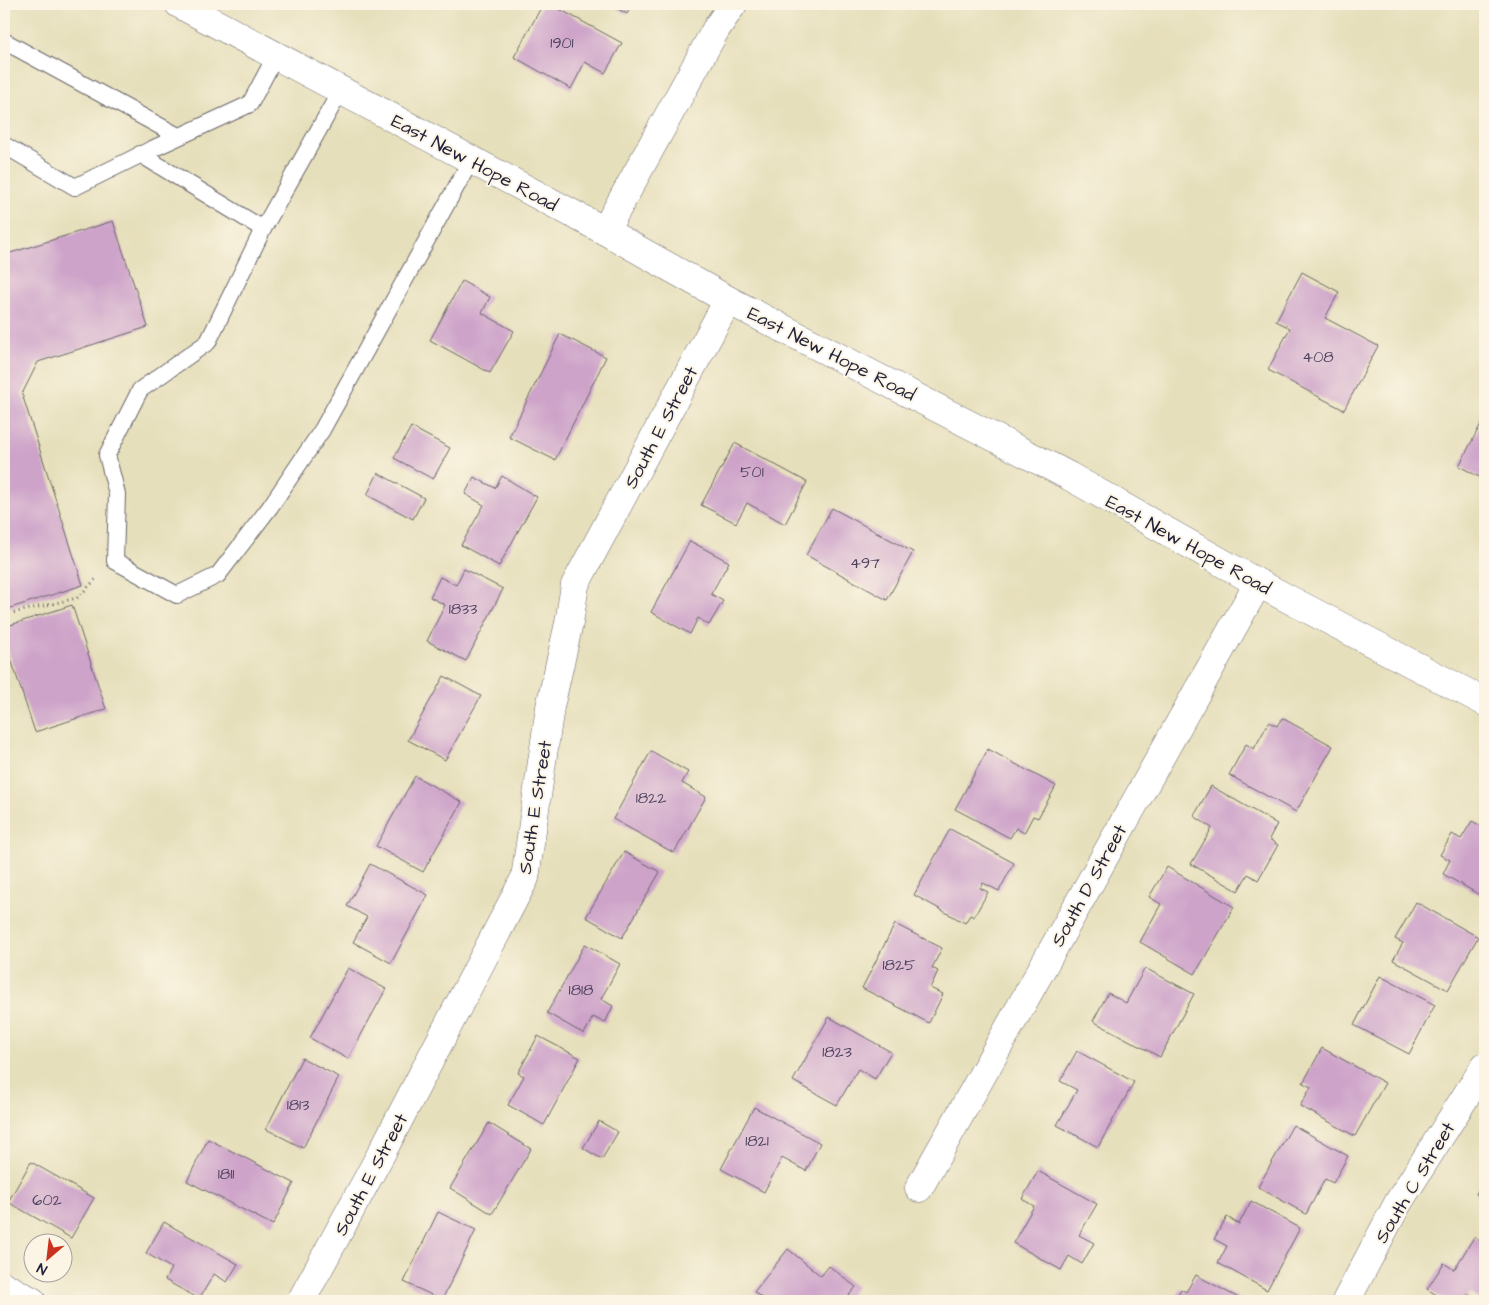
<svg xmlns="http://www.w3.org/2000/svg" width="1489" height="1305" viewBox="0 0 1489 1305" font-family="'Architects Daughter',sans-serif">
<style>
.building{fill:#cda3c9}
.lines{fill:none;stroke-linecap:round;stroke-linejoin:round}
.service-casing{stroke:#676468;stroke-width:18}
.minor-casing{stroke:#676468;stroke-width:29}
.tertiary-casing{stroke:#676468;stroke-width:29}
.path{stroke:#676468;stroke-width:3;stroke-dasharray:1 4;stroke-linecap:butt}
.service{stroke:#fff;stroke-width:16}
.minor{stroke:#fff;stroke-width:28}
.tertiary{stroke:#fff;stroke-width:28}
.labels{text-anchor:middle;stroke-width:4;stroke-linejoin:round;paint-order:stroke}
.number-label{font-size:16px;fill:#4d425e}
.street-label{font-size:19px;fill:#22223b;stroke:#fcf5e5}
</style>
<rect width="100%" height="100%" fill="#fcf5e5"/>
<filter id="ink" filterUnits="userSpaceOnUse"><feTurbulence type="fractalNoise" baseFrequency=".02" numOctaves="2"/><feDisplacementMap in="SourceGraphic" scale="10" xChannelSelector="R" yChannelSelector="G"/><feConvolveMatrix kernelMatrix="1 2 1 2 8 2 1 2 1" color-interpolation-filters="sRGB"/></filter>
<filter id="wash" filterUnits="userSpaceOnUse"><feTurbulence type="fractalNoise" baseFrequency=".0096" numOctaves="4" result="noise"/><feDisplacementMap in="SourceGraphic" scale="20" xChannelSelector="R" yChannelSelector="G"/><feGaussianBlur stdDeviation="1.12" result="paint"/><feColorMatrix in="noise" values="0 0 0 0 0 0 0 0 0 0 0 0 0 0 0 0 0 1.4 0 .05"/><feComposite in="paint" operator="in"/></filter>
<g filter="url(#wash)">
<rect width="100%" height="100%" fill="#e6dfbb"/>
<g id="blocks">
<!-- building -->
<g class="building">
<path d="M543,4h7l72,39 -17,30 -20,-11 -14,27 -57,-32z"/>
<path d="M609,4h23l-5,10z"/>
<path d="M113,221l35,106 -110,35 -16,32 61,191 -79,25v-355z"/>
<path d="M1302,272l37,20 -14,26 53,28 -34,64 -76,-40 22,-42 -14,-7z"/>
<path d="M462,281l28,16 -8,16 32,18 -24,42 -60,-33z"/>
<path d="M560,334l46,23 -51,103 -46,-23z"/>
<path d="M1485,416v64l-26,-14z"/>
<path d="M411,427l39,21 -17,31 -39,-21z"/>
<path d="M735,443l72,39 -22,42 -38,-21 -11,20 -35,-18z"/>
<path d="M378,473l46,25 -11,21 -46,-24z"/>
<path d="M502,476l35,21 -38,69 -38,-21 23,-40 -19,-11 9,-17 21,11z"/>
<path d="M832,508l81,44 -26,48 -81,-45z"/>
<path d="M690,541l39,21 -18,32 12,7 -14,24 -11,-7 -8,16 -39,-22z"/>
<path d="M464,569l39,20 -37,72 -39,-20 18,-36 -15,-8 10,-20 16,8z"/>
<path d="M72,605l34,104 -71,23 -31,-94v-11z"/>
<path d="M444,676l37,20 -36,64 -37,-20z"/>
<path d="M1282,718l51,28 -37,66 -67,-37 17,-31 8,5 15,-27 8,4z"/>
<path d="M988,749l68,37 -18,32 -5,-2 -9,17 -8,-5 -6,10 -55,-29z"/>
<path d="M651,751l37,21 -6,11 24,14 -32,56 -61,-34z"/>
<path d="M415,776l47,26 -39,70 -47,-26z"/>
<path d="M1211,786l66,38 -8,15 9,6 -20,35 -10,-6 -10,17 -47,-27 21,-36 -18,-12z"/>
<path d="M1472,821l13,7v70l-42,-24 7,-14 -10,-5 12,-21 9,5z"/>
<path d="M950,829l64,34 -15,28 -16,-8 -3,5 8,4 -14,25 -4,-2 -5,8 -51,-28z"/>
<path d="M624,852l36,20 -38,66 -36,-21z"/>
<path d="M370,864l58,31 -37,68 -38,-21 14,-25 -20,-11z"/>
<path d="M1167,867l67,40 -39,67 -55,-32 21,-38 -12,-7z"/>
<path d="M1416,902l62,35 -30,53 -55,-30 10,-17 -8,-4z"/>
<path d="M895,924l47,24 -10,20 6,3 -8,17 13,6 -14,29 -67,-35z"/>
<path d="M585,944l35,20 -19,35 12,7 -8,17 -12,-6 -9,17 -37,-21z"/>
<path d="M348,968l38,21 -38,70 -38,-21z"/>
<path d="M1145,968l49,26 -34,63 -67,-36 15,-28 18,10z"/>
<path d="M1380,976l55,29 -26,49 -55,-29z"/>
<path d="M829,1017l62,35 -16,27 -17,-10 -21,36 -44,-24z"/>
<path d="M538,1036l42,22 -36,67 -36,-20 16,-29 -6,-3z"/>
<path d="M1322,1048l63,35 -30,53 -55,-30 11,-19 -8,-4z"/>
<path d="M1077,1051l57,31 -36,65 -41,-22 20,-35 -17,-9z"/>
<path d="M302,1058l37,19 -36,71 -37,-19z"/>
<path d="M754,1107l66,36 -14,28 -24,-13 -18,34 -43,-23z"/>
<path d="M599,1121l19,11 -16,27 -19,-11z"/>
<path d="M489,1123l42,26 -39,65 -42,-26z"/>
<path d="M1293,1125l55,31 -15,27 -8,-4 -19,35 -48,-27z"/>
<path d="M208,1139l86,44 -21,42 -86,-44z"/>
<path d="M31,1162l63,36 -23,40 -63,-36z"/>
<path d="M1038,1171l59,33 -18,31 15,8 -12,21 -13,-8 -8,14 -48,-27 21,-37 -12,-7z"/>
<path d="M1485,1177v22l-9,-5z"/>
<path d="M1251,1201l49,27 -33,62 -49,-27 9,-17 -13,-7 13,-22 12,7z"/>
<path d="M438,1212l38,18 -34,70 -38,-18z"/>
<path d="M164,1222l74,42 -11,18 -13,-8 -15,25 -34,-19 6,-12 -25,-15z"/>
<path d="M1474,1237l11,7v57h-3l-13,-8 -5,8h-18l-19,-12 17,-26 10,7z"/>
<path d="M788,1249l33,27 8,-10 27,21 -12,14h-78l-12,-9z"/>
<path d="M1196,1275l48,26h-70l7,-12 5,3z"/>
</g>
</g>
</g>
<g filter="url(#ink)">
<use href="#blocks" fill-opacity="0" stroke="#676468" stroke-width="1"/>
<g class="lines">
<defs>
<g id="service">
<path d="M4,41l174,95"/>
<path d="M341,90l-78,139 -55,113 -68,48 -33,65 10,39 -2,67 62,34 41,-20 52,-68 52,-77 149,-270"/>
<path d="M4,145l71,42 75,-37 100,-46 26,-49"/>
<path d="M140,154l123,75"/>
</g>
<g id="minor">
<path d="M605,231l111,-202 17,-25"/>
<path d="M919,1188l339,-605"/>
<path d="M4,1286l28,15"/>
<path d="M301,1301l80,-147 144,-276 25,-171 19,-84 6,-38 153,-285"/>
<path d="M1346,1301l52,-98 87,-137"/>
</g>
<path id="tertiary" d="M179,4l426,227 123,69 341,176 189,107 227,119"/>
</defs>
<!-- service casing -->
<use href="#service" class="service-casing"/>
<!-- minor casing -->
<use href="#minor" class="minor-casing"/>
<!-- tertiary casing -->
<use href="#tertiary" class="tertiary-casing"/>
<!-- path -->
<path class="path" d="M4,615l73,-17 21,-21"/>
<!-- service -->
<use href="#service" class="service"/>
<!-- minor -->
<use href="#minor" class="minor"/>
<!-- tertiary -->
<use href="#tertiary" class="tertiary"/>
</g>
</g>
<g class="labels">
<!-- number labels -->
<g class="number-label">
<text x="562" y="48">1901</text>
<text x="1318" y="362">408</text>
<text x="752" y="477">501</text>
<text x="865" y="568">497</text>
<text x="463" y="614">1833</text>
<text x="651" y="803">1822</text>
<text x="899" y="970">1825</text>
<text x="581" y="995">1818</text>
<text x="837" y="1057">1823</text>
<text x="298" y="1110">1813</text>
<text x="757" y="1146">1821</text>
<text x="226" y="1179">1811</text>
<text x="47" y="1205">602</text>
</g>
<!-- street labels -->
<g class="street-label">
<text transform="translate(475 162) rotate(28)" y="7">East New Hope Road</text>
<text transform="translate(832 353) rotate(27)" y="7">East New Hope Road</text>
<text transform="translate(660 427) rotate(-62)" y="7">South E Street</text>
<text transform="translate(1189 544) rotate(29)" y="7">East New Hope Road</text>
<text transform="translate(534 807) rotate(-81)" y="7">South E Street</text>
<text transform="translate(1088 885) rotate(-61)" y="7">South D Street</text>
<text transform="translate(370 1174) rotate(-62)" y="7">South E Street</text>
<text transform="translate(1414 1182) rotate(-59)" y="7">South C Street</text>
</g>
</g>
<!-- margin -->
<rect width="1489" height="1305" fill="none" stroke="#fcf5e5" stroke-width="20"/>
<!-- north arrow -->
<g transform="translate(48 1258) rotate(208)"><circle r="24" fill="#fcf5e5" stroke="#a5a1a1"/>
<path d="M0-4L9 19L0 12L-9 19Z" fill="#c8321e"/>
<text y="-8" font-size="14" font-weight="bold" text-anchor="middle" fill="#22223b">N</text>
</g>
</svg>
